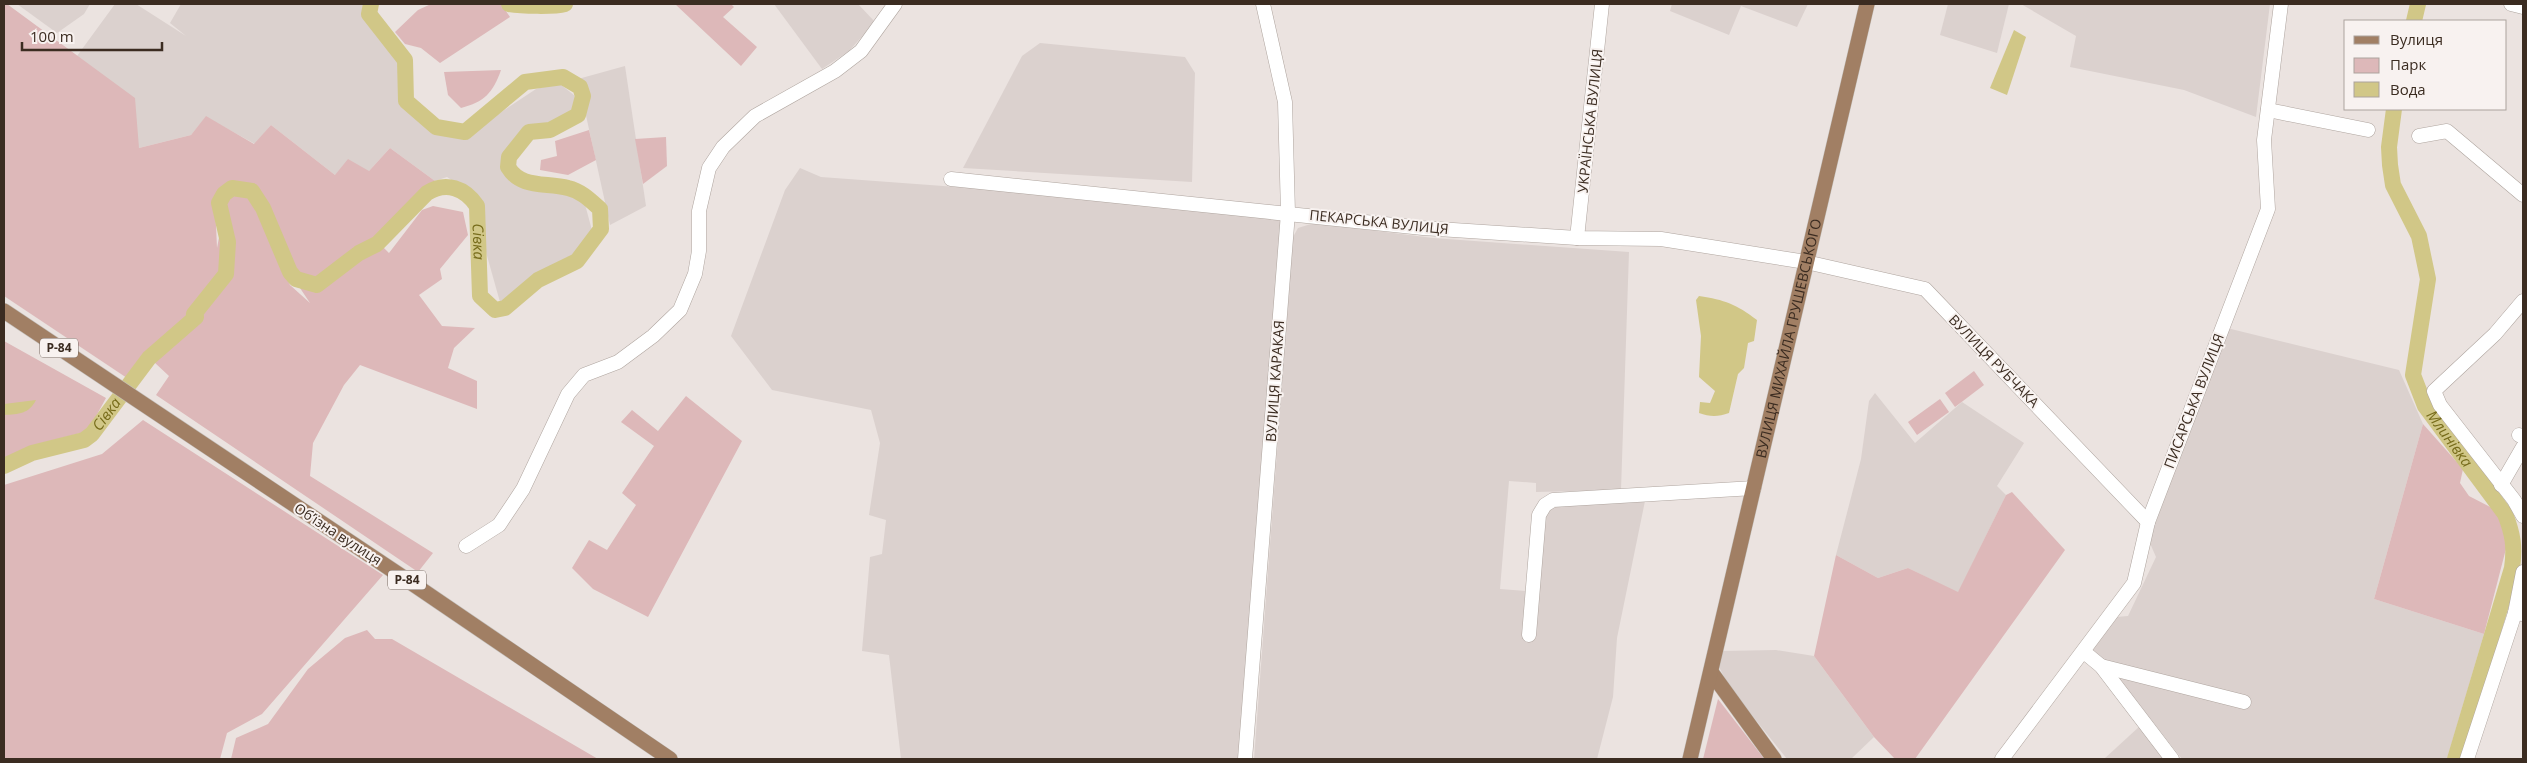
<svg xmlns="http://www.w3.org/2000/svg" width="2527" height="763" viewBox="0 0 2527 763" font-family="'Open Sans',sans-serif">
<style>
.built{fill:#dbd1ce}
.green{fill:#ddb8b9}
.water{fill:#d1c787}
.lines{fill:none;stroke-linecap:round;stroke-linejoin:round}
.river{stroke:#d1c787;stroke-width:16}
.minor-casing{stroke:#afa59f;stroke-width:15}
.major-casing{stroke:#c4c0bc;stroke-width:16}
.minor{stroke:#fff;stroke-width:14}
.major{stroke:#a17f64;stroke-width:15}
.labels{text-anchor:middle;stroke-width:4;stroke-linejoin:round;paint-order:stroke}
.shield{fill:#f8f2f0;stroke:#74675f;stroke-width:1}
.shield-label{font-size:12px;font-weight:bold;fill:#3b2c21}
.street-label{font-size:14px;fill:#3b2c21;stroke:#f8f2f0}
.water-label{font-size:15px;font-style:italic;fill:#776c1b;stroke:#f8f2f0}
</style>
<rect width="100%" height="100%" fill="#ebe3e0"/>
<!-- built -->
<g class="built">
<path d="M17,4h73l-6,10 -27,19z"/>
<path d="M115,4h21l50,32 -16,-13 11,-19h186l1,14 34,44v38l32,30 16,5 15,1 71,-47 23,-6 16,13 -2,15 -56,28 -10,14 -2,16 10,10 16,8 37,5 15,5 10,37 -18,22 -39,21 -36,25 -18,-64 -2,-34 -4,-8 -29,-19 -12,4 -45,-33 -21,23 -34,4 -64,-50 -16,19 -49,-27 -15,18 -52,13 -62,-92z"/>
<path d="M774,4h84l17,18 -26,29 -27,18z"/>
<path d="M1672,4h136l-11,23 -56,-21 -12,29 -59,-24z"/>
<path d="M1948,4h61l-12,49 -57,-18z"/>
<path d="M2021,4h249l-14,113 -72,-27 -114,-23 6,-31z"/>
<path d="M1040,43l145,14 10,16 -3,109 -229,-14 59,-112z"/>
<path d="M625,66l21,140 -36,19 -32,-146z"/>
<path d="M800,168l21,9 256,19 205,21 -44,542h-337l-12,-104 -27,-4 8,-94 12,-3 4,-34 -17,-5 11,-72 -9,-33 -99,-20 -41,-54 54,-146z"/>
<path d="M1314,223l119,15 196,14 -8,238 -85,2v-9l-27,-2 -9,108 38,3 7,-78 5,-8 95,-5 -28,137 -4,59 -16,62h-343l39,-522 5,-9z"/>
<path d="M2227,328l172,42 24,54 -49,175 110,35 -37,125h-265l-62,-79 -29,-29 25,-34 12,-1 28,-59 -7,-16z"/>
<path d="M1875,393l40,50 47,-41 62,41 -27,43 9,9 -48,98 -50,-25 -30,10 -42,-23 25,-96 8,-58z"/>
<path d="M1776,650l38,6 60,81 -23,22h-64l-57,-71 -11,-21 3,-16z"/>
<path d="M2140,726l26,33h-62z"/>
</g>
<!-- green -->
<g class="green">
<path d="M4,4h3l128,94 4,50 52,-13 15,-19 48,28 17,-19 64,50 13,-16 21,12 21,-23 45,33 -59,58 -19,10 -41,31 -18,-7 -41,-84 -25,-8 -17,22 2,45 8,-42 8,-12 16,1 41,90 20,18 -10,-15 15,1 47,-33 20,-10 7,7 33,-43 11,-4 30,6 5,23 -28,34 2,10 -23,16 23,31 33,2 -21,20 -6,20 29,13v28l-117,-44 -16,20 -31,58 -3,33 123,77 -15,19 -262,-177 13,-19 -15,-14 31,-29 -6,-7 -33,28 -19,24 -123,-82z"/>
<path d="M431,4h70l9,13 -70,46 -19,-15 -16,-4 -10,-12 23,-22z"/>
<path d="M675,4h56l3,3 -11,10 34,30 -16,19z"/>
<path d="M501,70c-8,23 -17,32 -40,38l-13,-13 -4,-23z"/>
<path d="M589,130l7,30 -28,15 -28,-5 1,-10 16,-4 -2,-15z"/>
<path d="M666,137l1,29 -24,18 -8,-45z"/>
<path d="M4,341l102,57 -17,31 -8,4 -50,13 -27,13z"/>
<path d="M1974,371l10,14 -29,22 -10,-14z"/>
<path d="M686,396l56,45 -94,176 -55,-28 -21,-21 17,-28 18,10 29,-45 -14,-12 32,-47 -33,-24 11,-12 26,21z"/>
<path d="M1940,399l9,13 -32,23 -9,-13z"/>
<path d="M143,420l240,155 -121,139 -35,19 -7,26h-216v-274l98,-31z"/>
<path d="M2423,424l40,45 -3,14 9,13 27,14 10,14 2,17 -24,93 -110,-35z"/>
<path d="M2012,492l53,58 -150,209h-20l-21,-22 -60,-81 22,-101 42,23 30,-10 50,24 48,-97z"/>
<path d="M367,630l8,9h17l206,120h-367l5,-21 32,-14 40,-55 37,-31z"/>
<path d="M1718,699l44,57 2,3h-61z"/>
</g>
<!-- water -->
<g class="water">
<path d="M2014,30l12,7 -19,58 -17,-7z"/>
<path d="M1699,296c26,4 37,8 58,24l-3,21 -6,2 -4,25 -6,6 -9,39c-11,4 -19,4 -30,0l1,-11 10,1 5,-12 -16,-14 2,-41 -5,-36z"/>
<path d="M36,400c-7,14 -17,14 -32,15v-11z"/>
</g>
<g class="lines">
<!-- river -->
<g class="river">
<path d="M509,4c12,2 45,3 56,0"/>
<path d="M2414,21l4,-17"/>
<path id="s1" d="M2394,109l-5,38 1,18 3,20 26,51 9,43 -15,96 12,31 80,108c8,20 10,33 7,54l-57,191"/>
<path id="s2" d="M4,466l28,-13 52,-13 8,-6 57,-76 47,-41 -2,-3 32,-40 2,-32 -9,-39 5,-9 8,-6 20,3 11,17 27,64 6,7 21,6 42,-32 18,-9 50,-51c19,-12 38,-5 50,13l3,90 15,14 10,-2 33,-28 39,-19 24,-32 -1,-20c-10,-9 -19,-18 -32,-21 -22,-6 -47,1 -60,-21l1,-10 20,-25 21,-2 28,-15 5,-19 -3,-9 -17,-10 -38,5 -60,50 -29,-5 -30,-26 -1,-41 -36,-46 2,-10"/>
</g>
<defs>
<g id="minor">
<path d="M2511,4l12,3"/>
<path d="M2268,110l100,20"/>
<path d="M2419,136l28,-5 76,64"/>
<path d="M951,179l472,49 154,10 84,1 145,23 119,27 223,233"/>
<path d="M1577,238l25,-234"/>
<path d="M2523,301l-28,33 -61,57 6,14 74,95 9,16"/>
<path d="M2519,435l4,2"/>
<path d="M2501,485l22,-38"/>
<path d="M466,546l33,-21 24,-36 45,-95 16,-19 34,-13 35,-26 27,-26 15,-36 4,-23v-40l10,-43 14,-21 32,-31 80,-45 26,-20 34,-47"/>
<path d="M2515,613l8,-41"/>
<path d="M1529,635l10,-120 6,-10 8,-5 201,-12"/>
<path d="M2084,652l17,14 71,93"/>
<path d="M2101,666l143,36"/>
<path d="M1245,759l43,-546 -3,-111 -22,-98"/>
<path d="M2002,759l132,-176 14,-61 120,-313 -4,-69 17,-136"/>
<path d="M2467,759l48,-146 8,1"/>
</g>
<g id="major">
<path d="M4,311l412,275 254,173"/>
<path d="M1711,672l63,87"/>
<path id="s3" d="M1690,759l177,-755"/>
</g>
</defs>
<!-- minor casing -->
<use href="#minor" class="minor-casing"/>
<!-- major casing -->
<use href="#major" class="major-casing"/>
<!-- minor -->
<use href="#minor" class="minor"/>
<!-- major -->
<use href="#major" class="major"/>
</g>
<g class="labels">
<!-- shield labels -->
<g class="shield">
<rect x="40" y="338.5" width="38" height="19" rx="4"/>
<rect x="388" y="570.5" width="38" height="19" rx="4"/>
</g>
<g class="shield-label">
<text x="59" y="352">Р-84</text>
<text x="407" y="584">Р-84</text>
</g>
<!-- street labels -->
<g class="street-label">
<text transform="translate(1590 121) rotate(-84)" y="5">УКРАЇНСЬКА ВУЛИЦЯ</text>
<text transform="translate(1379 222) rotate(6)" y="5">ПЕКАРСЬКА ВУЛИЦЯ</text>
<text dy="5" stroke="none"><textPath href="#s3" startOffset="432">ВУЛИЦЯ МИХАЙЛА ГРУШЕВСЬКОГО</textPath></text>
<text transform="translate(1994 361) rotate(46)" y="5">ВУЛИЦЯ РУБЧАКА</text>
<text transform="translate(1275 381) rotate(-86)" y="5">ВУЛИЦЯ КАРАКАЯ</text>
<text transform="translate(2194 401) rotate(-69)" y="5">ПИСАРСЬКА ВУЛИЦЯ</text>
<text transform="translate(338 534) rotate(33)" y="5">Обʼїзна вулиця</text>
</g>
<!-- water labels -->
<g class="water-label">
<text dy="5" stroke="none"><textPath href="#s2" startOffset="778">Сівка</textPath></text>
<text dy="5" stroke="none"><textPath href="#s2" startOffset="119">Сівка</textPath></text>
<text dy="5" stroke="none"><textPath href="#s1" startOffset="349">Млинівка</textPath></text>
</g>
</g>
<!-- border -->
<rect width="2527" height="763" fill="none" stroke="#3b2c21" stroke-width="10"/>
<!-- legend -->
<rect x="2344" y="20" width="162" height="90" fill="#f8f2f0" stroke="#aca39d"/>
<rect x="2354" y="36" width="25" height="8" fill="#a17f64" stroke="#aca39d"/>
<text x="2390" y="45" font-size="15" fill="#3b2c21">Вулиця</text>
<rect x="2354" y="58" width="25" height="15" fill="#ddb8b9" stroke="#aca39d"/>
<text x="2390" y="70" font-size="15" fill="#3b2c21">Парк</text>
<rect x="2354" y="82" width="25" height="15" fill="#d1c787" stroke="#aca39d"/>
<text x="2390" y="95" font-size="15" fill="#3b2c21">Вода</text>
<!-- scale -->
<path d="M22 42v8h140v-8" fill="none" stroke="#3b2c21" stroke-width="2.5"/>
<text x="30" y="42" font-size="15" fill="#3b2c21" stroke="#f8f2f0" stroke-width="4" paint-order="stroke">100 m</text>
</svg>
